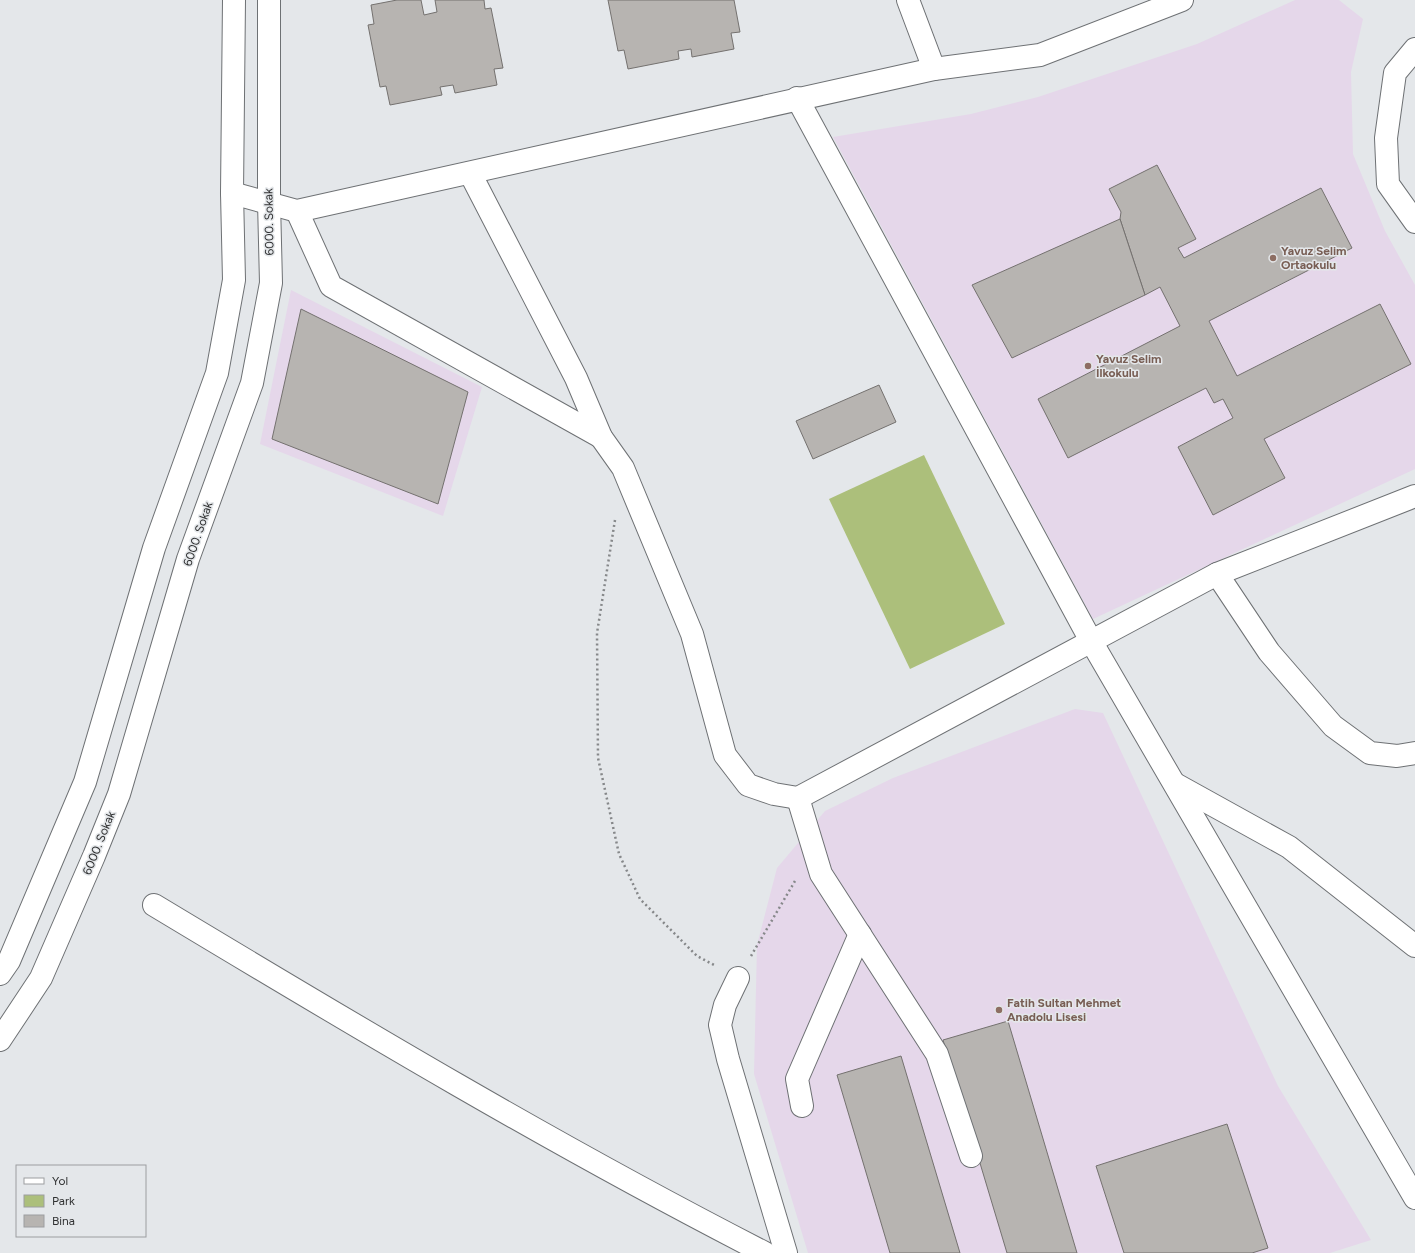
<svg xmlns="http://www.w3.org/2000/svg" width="1415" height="1253" viewBox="0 0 1415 1253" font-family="Figtree,sans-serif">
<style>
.education{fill:#e5d7ea}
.green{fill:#acbf7b}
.building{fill:#b7b4b1;stroke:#74716f}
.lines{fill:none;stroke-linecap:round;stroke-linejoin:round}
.street-casing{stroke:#6e7174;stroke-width:24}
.secondary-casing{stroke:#6e7174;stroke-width:24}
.path{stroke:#86888a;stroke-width:2.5;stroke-dasharray:2 3;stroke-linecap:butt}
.street{stroke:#fff;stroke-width:22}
.secondary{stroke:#fff;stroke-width:22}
.education-dot{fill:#8d6e63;stroke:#e4e7ea;stroke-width:1.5}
.labels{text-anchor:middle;stroke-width:3;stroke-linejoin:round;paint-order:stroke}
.street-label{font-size:12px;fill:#303132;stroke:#e4e7ea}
.education-label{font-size:12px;font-weight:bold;fill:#785e54;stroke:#e4e7ea;text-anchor:start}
</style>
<rect width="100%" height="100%" fill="#e4e7ea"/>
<!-- education -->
<g class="education">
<path d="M1295,0h44l24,19 -12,53 2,82 32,77 30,54v184l-322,150 -260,-482 138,-23 67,-17 159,-53z"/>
<path d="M291,290l191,97 -39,129 -183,-72z"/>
<path d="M1075,709l28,4 175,373 93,154 -41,13h-522l-54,-179 3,-129 20,-77 48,-57 68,-33z"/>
</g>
<!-- green -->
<path class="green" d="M924,455l81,169 -95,45 -81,-170z"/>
<!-- building -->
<g class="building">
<path d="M397,0h24l3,15 13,-3 -2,-12h49l1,9 6,-1 12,60 -9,1 3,16 -42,8 -2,-8 -13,2 2,8 -52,10 -4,-19 -6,1 -12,-62 6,-1 -3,-19z"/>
<path d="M608,0h126l6,32 -9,1 3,16 -42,8 -1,-8 -13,2 1,8 -51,10 -4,-19 -6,1z"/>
<path d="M1157,165l39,74 -18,9 6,10 137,-70 31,60 -143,73 28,55 143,-72 31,60 -147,75 21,39 -72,37 -35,-68 55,-29 -10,-19 -9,4 -8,-15 -138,70 -30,-59 142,-73 -20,-39 -15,8 -25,-76 1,-7 -12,-23z"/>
<path d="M1120,219l25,76 -133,63 -40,-73z"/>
<path d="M301,309l167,83 -30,112 -166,-65z"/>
<path d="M879,385l17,37 -83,37 -17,-38z"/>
<path d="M1008,1021l69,232h-70l-64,-213z"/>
<path d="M901,1056l59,197h-70l-53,-178z"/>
<path d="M1227,1124l41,124 -16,5h-128l-28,-87z"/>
</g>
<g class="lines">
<defs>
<g id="street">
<path d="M908,0l26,69"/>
<path d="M1415,49l-20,24 -9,65 2,46 27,38"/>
<path d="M797,98l294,543 324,557"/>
<path d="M470,173l106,205 25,59 22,31 69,166 33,121 23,30 26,9 24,4 419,-224 198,-78"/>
<path d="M297,211l34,75 270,151"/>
<path d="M1217,574l52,78 64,74 37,27 27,3 18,-3"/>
<path d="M1175,784l114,63 126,99"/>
<path d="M798,798l23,76 116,180 34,102"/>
<path d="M738,978l-13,27 -5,20 8,34 58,194"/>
<path d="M802,1106l-5,-27 63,-145"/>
</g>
<g id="secondary">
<path d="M232,193l65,18 637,-142 106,-14 142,-55"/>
<path d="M154,905c201,121 402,241 611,348"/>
<path d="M0,974l9,-13 76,-179 69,-234 63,-175 17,-93 -2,-87 2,-193"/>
<path d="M0,1040l41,-62 53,-122 25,-62 69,-235 64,-176 19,-100 -2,-81v-202"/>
</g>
</defs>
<!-- street casing -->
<use href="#street" class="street-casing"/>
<!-- secondary casing -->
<use href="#secondary" class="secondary-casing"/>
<!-- path -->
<g class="path">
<path d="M615,520l-18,113 1,125 21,96 21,45 57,57 19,10"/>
<path d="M751,956l44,-75"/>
</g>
<!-- street -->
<use href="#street" class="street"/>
<!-- secondary -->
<use href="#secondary" class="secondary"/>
</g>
<!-- markers -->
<g class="education-dot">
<circle cx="1273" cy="258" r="4"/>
<circle cx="1088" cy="366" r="4"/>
<circle cx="999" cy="1010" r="4"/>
</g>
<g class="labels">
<!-- street labels -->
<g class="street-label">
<text transform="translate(269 222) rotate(-91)" y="4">6000. Sokak</text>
<text transform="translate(198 534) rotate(-71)" y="4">6000. Sokak</text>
<text transform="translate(99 843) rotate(-68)" y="4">6000. Sokak</text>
</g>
<!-- education labels -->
<g class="education-label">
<text x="1281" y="255">Yavuz Selim<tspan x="1281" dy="14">Ortaokulu</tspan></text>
<text x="1096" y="363">Yavuz Selim<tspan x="1096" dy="14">İlkokulu</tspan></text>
<text x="1007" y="1007">Fatih Sultan Mehmet<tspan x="1007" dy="14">Anadolu Lisesi</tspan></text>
</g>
</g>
<!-- legend -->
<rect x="16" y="1165" width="130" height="72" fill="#e4e7ea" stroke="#9c9ea0"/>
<rect x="24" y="1178" width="20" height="6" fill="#ffffff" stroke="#9c9ea0"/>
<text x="52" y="1185" font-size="12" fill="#303132">Yol</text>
<rect x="24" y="1195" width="20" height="12" fill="#acbf7b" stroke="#9c9ea0"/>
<text x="52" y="1205" font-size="12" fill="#303132">Park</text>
<rect x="24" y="1215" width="20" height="12" fill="#b7b4b1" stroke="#9c9ea0"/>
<text x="52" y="1225" font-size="12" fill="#303132">Bina</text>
</svg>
